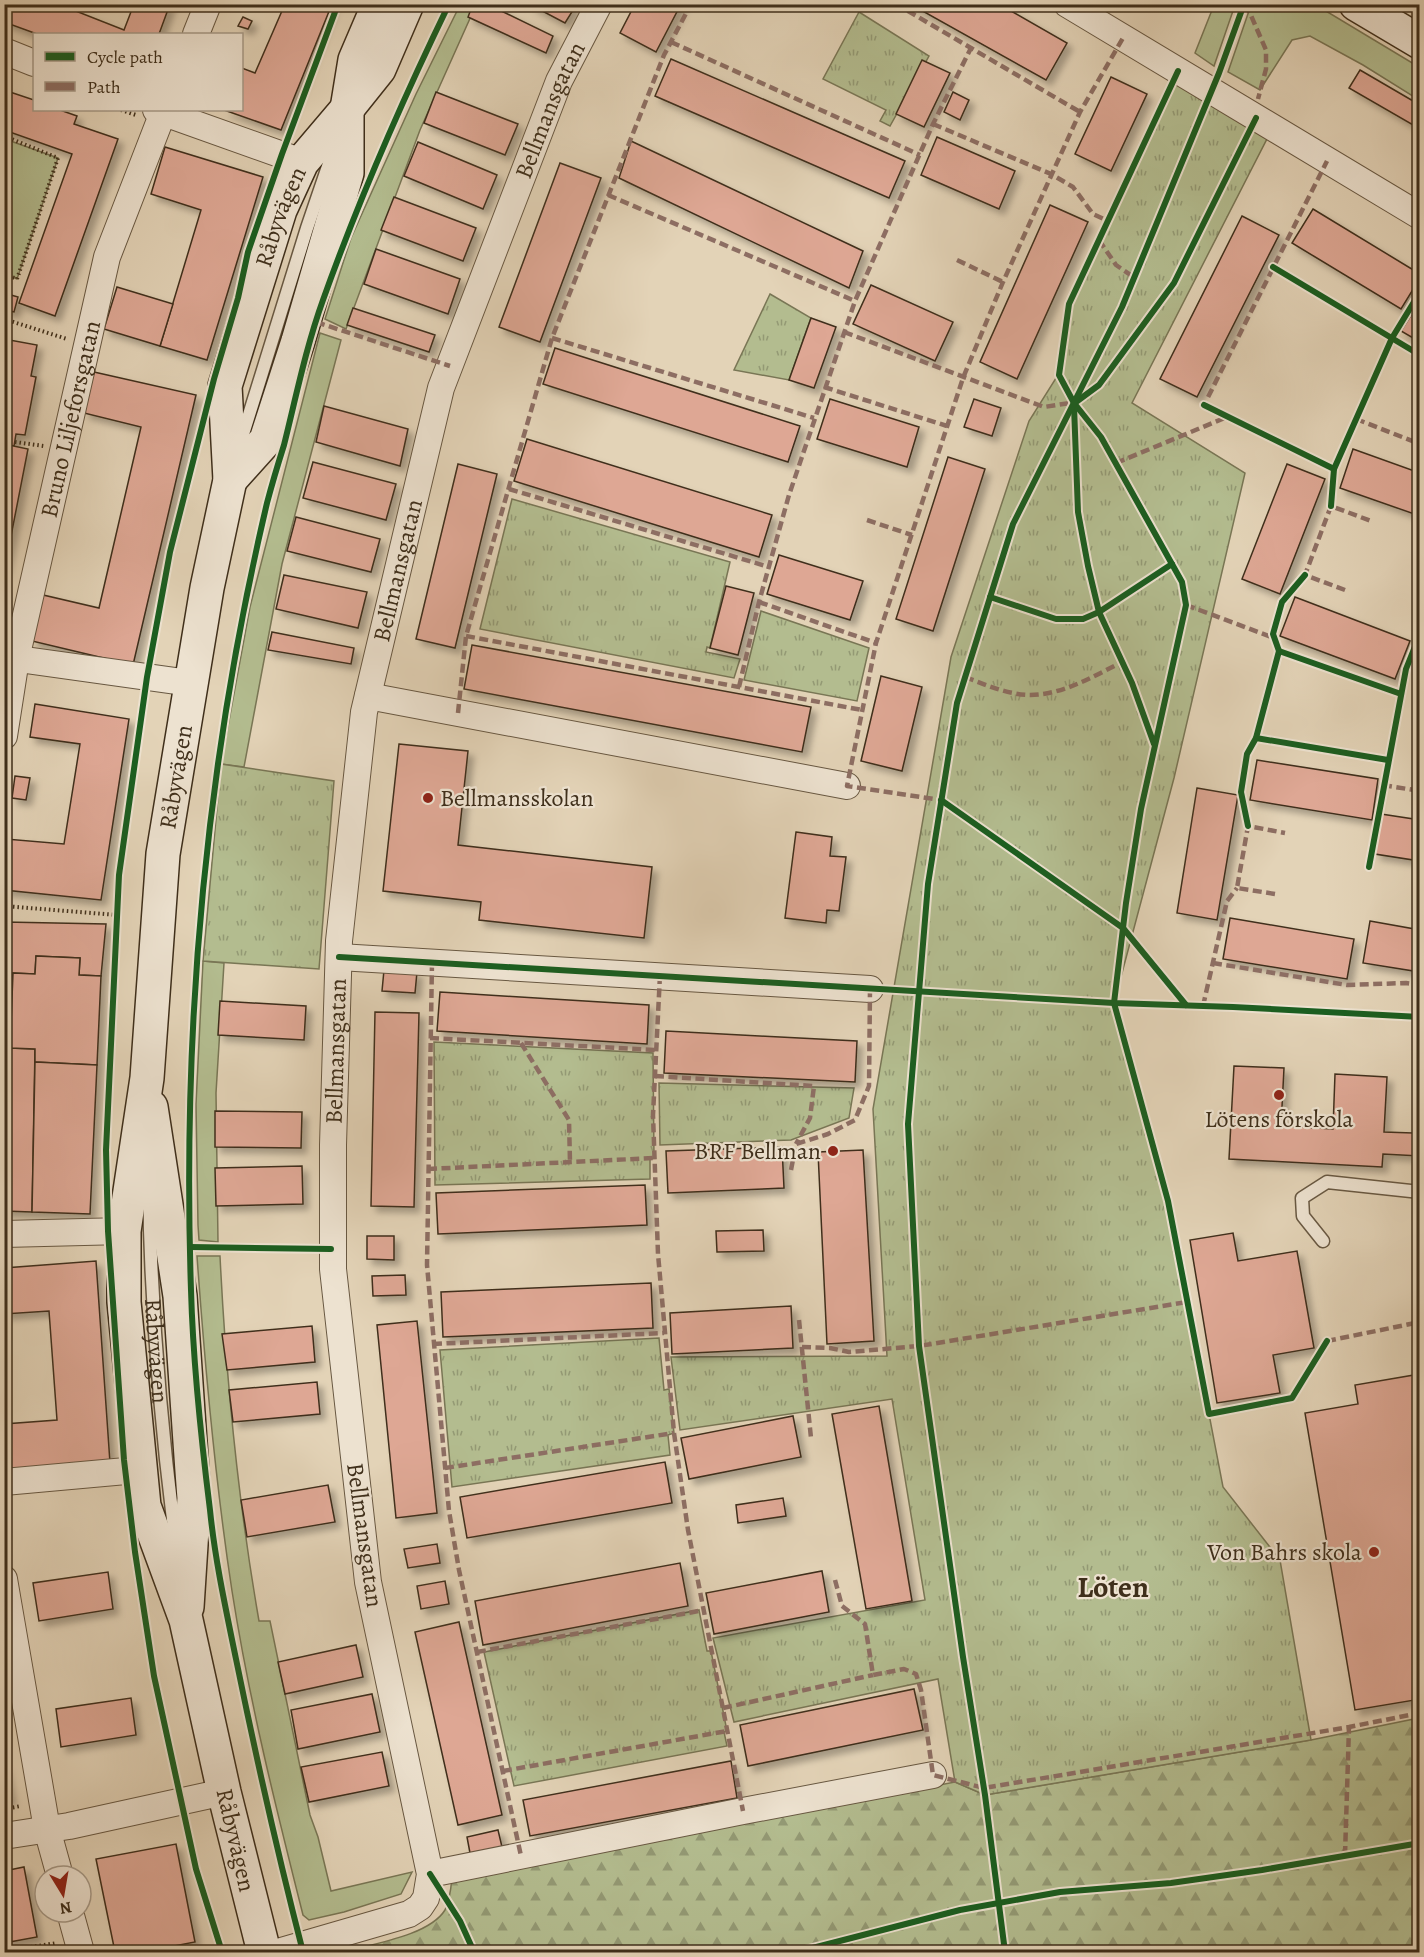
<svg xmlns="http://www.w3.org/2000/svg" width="1424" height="1957" viewBox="0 0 1424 1957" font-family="Alegreya,serif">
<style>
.green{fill:#b3bc8f;stroke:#797655;stroke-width:1.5}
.forest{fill:url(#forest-firs);stroke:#797655;stroke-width:1.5}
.park{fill:url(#park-tufts);stroke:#797655;stroke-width:1.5}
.building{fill:#dea794;stroke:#3f2f1b;stroke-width:1.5;filter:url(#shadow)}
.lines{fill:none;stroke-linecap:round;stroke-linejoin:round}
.service-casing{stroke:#685842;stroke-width:15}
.minor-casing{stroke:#685842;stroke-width:28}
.secondary-casing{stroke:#3f2f1b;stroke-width:36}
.path{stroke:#3f2f1b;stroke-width:4;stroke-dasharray:1.5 3;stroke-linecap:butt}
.service{stroke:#ede2d0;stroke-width:12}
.minor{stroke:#ede2d0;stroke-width:26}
.secondary{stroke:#ede2d0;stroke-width:33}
.quiet{stroke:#8d6e63;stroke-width:4.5;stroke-dasharray:9 4.5;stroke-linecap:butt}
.cycleway-casing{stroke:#ede2d0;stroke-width:10}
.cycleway{stroke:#1b5e20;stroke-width:6}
.poi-dot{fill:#8f2418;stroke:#ede2d0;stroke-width:2}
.labels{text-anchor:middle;stroke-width:4.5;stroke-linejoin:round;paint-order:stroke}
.street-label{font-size:24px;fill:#3f2f1b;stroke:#ede2d0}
.poi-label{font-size:24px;fill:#3f2f1b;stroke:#ede2d0;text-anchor:end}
.district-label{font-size:30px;font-weight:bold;fill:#3f2f1b;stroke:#ede2d0}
</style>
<defs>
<pattern id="forest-firs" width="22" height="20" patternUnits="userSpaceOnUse" patternTransform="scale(1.5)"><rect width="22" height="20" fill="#b3bc8f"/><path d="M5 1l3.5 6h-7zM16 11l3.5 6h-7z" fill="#939974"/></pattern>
<pattern id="park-tufts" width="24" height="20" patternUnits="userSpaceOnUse" patternTransform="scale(1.5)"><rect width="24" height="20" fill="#b3bc8f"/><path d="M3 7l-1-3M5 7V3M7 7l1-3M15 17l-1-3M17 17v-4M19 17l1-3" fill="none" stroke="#939974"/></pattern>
<filter id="shadow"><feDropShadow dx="5.5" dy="5.5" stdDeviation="3" flood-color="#0004"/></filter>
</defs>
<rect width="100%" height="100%" fill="#e3d3b7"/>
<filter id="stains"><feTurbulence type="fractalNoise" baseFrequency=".00333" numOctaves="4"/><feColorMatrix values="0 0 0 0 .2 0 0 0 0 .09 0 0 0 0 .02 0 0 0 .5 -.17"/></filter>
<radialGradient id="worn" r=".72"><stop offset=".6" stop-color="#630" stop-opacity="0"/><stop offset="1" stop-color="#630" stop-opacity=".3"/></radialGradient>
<!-- green -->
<g class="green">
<path d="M460,5h16l-56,125 -74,199 -21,-10 26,-81 65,-144z"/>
<path d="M1214,5h21l-21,61 -19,-13z"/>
<path d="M1251,5h65l103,62v33l-56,-35 -53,-29 -18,4 -32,50 -32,-18z"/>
<path d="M5,139l53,19 -41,121 -12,-5z"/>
<path d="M320,333l21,7 -59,224 -38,203 -23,-3 29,-157z"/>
<path d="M203,961l21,2 -8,130 2,149 -19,-2 -1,-15 -2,-121z"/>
<path d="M197,1256h23c6,122 18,245 39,365h11l40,194 8,22 13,54 81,-19 -11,22 -57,18 -35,8 -6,-5c-27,-107 -54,-215 -71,-324 -17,-111 -27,-223 -35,-335z"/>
</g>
<!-- forest -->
<path class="forest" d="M1419,1718v234h-1076c28,-8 86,-16 102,-42 5,-10 6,-22 7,-32l503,-96 30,13 326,-55z"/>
<!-- park -->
<g class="park">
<path d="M859,12l70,44 -39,70 -10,-5 6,-11 -63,-31z"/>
<path d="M1178,71l94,58 -140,274 113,70 -71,305 -60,225 54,198 55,286 57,73 31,180 -326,55 -30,-13 -17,-103 -204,43 -21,-84 212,-38 -33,-201 -212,31 -9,-73 216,-1 -14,-247 78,-452 78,-236 29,-46 11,-71z"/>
<path d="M770,294l41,24 -22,62 -55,-10z"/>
<path d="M512,499l218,63 -20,86 -3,-1 -1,5 34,7 -6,19 -254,-49z"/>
<path d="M761,611l108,37 -12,53 -113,-21z"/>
<path d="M221,764l113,17 -15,188 -116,-8z"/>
<path d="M434,1042l219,11 1,105 -4,1v20l-215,6z"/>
<path d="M659,1083l195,5 -5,30 -58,22 -131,5z"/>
<path d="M659,1338l5,52 5,-1 5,44 -6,2 2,20 -218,32 -12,-137z"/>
<path d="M699,1610l8,41h4l16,80 -3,1 3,14 -213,40 -30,-134z"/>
</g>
<!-- building -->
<g class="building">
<path d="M4,4h54l66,26 10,-26h36l-11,30h-122l-33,-12z"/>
<path d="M285,4h47l-51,126 -57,-20h18v-42l13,5z"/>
<path d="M473,4h14l66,32 -7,17 -78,-36z"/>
<path d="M529,4h42l4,3 -10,16z"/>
<path d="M635,4h46l-25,48 -36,-19z"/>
<path d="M910,4h89l68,39 -21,37z"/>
<path d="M243,17l9,4 -4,8 -10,-3z"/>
<path d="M671,59l234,102 -16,37 -234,-102z"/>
<path d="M922,60l28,13 -26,54 -28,-13z"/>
<path d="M1360,70l60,35v24l-71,-41z"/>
<path d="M1111,77l36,17 -36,77 -36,-17z"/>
<path d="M4,90l30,10v10h26l17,6 -3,8 44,15 -63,177 -36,-13 53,-149 -68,-24z"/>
<path d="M436,92l82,32 -13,31 -81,-32z"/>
<path d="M953,92l16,8 -9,20 -16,-8z"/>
<path d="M937,137l78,34 -16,38 -78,-34z"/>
<path d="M631,141l232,110 -14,37 -230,-110z"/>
<path d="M418,142l79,33 -14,34 -79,-33z"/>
<path d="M165,147l98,30 -56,183 -47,-14 41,-136 -50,-16z"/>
<path d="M560,163l41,15 -61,164 -41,-15z"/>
<path d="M394,197l82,31 -13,33 -82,-31z"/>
<path d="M1050,205l38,17 -71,157 -37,-17z"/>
<path d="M1313,209l107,65v4l-19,31 -109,-66z"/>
<path d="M1242,216l37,19 -82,162 -37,-18z"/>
<path d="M376,249l84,30 -12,35 -84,-30z"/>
<path d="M871,285l82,37 -18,39 -82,-37z"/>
<path d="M117,287l56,17 -13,42 -56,-17z"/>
<path d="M4,293l14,4 -4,15 -10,-2z"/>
<path d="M1420,301v41l-19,-11z"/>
<path d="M353,308l82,27 -6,17 -82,-27z"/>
<path d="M811,318l25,9 -22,61 -25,-8z"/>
<path d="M4,339l33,6 -6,31 5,1 -11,58 -9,-1 -2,12 -10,-2z"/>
<path d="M555,348l245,78 -12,36 -245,-78z"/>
<path d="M94,372l102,23 -63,270 -101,-24 11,-46 56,13 42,-181 -57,-14z"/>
<path d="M830,399l89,28 -12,40 -90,-28z"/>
<path d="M974,399l27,9 -9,28 -28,-9z"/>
<path d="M324,406l84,23 -8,37 -84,-24z"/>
<path d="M527,439l245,76 -13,42 -245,-76z"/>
<path d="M4,444l24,5 -24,123z"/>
<path d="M1353,449l67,24v43l-80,-28z"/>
<path d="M948,457l37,12 -52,162 -37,-12z"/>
<path d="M313,462l83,22 -10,36 -83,-22z"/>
<path d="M458,464l39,10 -42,174 -39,-9z"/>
<path d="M1287,464l38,15 -45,115 -38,-15z"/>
<path d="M296,517l84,22 -9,33 -84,-21z"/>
<path d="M779,555l84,26 -13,39 -83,-26z"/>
<path d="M284,575l83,17 -9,36 -82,-19z"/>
<path d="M726,586l28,7 -16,62 -28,-7z"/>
<path d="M1295,597l115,44 -15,38 -115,-43z"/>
<path d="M272,632l82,16 -3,16 -83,-14z"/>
<path d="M472,645l339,62 -9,45 -338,-63z"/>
<path d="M881,676l41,11 -20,84 -41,-10z"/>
<path d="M35,704l94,15 -28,181 -97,-10 2,-51 58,5 16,-100 -50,-7z"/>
<path d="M399,744l69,7 -10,94 194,22 -8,71 -165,-18 2,-18 -98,-11z"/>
<path d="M1257,760l121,19 -6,41 -122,-20z"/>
<path d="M15,776l15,2 -4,22 -14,-2z"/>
<path d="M1197,788l41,7 -21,125 -40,-7z"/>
<path d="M1381,814l39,6v41l-45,-7z"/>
<path d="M796,832l36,5 -2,19 16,1 -7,54 -12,-1 -1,13 -41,-5z"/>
<path d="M1230,918l124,21 -7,40 -124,-20z"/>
<path d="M1370,921l50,9v42l-57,-9z"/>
<path d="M4,922l102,2 -5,52 -22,-1 1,-17 -44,-2 -1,18 -22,-1 -3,75 25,1 -3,163 -28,-1z"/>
<path d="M36,956l44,2 -1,17 22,1 -4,89 -62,-3v-13l-25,-1 3,-75 22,1z"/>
<path d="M384,970l33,2 -2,21 -33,-2z"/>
<path d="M440,992l209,13 -2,39 -210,-13z"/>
<path d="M220,1001l86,5 -2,34 -86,-5z"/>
<path d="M375,1012l44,1 -5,194 -43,-1z"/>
<path d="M666,1031l191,10 -2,41 -191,-9z"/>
<path d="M35,1062l62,3 -7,149 -58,-2z"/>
<path d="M1234,1066l50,2 -3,58 52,3 2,-55 52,3 -3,55 29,1 3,-57 4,1v79l-37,-2 -1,13 -153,-8z"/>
<path d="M215,1111l87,1 -1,36 -86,-1z"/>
<path d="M782,1147l2,41 -116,5 -2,-42z"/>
<path d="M863,1150l11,191 -47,3 -9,-192z"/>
<path d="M302,1166l1,38 -87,2 -1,-38z"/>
<path d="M645,1185l2,40 -209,9 -2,-41z"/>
<path d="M763,1230l1,21 -47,1 -1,-21z"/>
<path d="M1233,1233l5,28 59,-10 17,97 -41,7 7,38 -63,10 -27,-163z"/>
<path d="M367,1236h27v24l-27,-1z"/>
<path d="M96,1261l14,202 -106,8v-47l53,-4 -8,-109 -45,3v-46z"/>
<path d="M405,1275l1,20 -33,1 -1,-20z"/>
<path d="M651,1283l2,45 -210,9 -2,-45z"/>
<path d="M791,1306l2,42 -121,6 -2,-41z"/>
<path d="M417,1321l20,192 -41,5 -19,-193z"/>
<path d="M312,1326l3,36 -88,8 -5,-36z"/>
<path d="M1420,1374v317l-6,1 1,8 -60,10 -50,-297 53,-9 -3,-19z"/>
<path d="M317,1382l3,32 -87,8 -4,-32z"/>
<path d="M879,1406l33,195 -46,8 -34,-195z"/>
<path d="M793,1416l8,41 -112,22 -8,-41z"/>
<path d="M665,1462l7,41 -205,35 -7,-41z"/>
<path d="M328,1485l7,37 -88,15 -6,-37z"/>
<path d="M783,1498l3,18 -48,7 -2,-18z"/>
<path d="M437,1544l3,19 -32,5 -4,-19z"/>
<path d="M680,1563l8,43 -205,39 -8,-44z"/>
<path d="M822,1571l7,41 -115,22 -8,-41z"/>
<path d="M108,1572l5,37 -74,12 -6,-38z"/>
<path d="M445,1581l4,23 -28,5 -4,-23z"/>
<path d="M459,1622l43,193 -44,10 -43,-193z"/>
<path d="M356,1645l7,32 -78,17 -7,-32z"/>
<path d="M914,1689l9,41 -175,36 -8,-41z"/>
<path d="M372,1694l8,38 -82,17 -7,-39z"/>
<path d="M131,1698l5,37 -75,12 -5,-38z"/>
<path d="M382,1752l7,34 -80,16 -8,-35z"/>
<path d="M731,1761l6,37 -207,38 -7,-36z"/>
<path d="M4,1765l6,35 -6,1z"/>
<path d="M498,1830l4,17 -32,6 -3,-16z"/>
<path d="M176,1844l19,98 -52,10h-28l-19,-93z"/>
<path d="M24,1867l13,70 -33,6v-72z"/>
</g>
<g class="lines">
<defs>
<g id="service">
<path d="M239,447l68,-219 29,-85"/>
<path id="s1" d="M149,1189c2,121 12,242 28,362"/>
<path d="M1323,1241l-20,-25 -1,-18 25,-16 93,10"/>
</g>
<g id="minor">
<path d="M1067,4l353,212"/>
<path d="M196,34l12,-30"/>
<path d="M4,51l30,12"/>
<path d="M156,110l146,52"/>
<path d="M4,657l186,26"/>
<path d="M368,696l479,90"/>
<path id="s2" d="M4,736l12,-77 91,-402 57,-147"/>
<path d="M339,957l531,32"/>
<path d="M4,1234l120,-3"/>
<path d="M4,1482l122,-11"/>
<path d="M4,1579l43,250 13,47"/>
<path d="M4,1836l65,-10 155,-34"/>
<path d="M430,1874l313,-63 190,-36"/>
<path d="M70,1912l11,40"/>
<path id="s3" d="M278,1952l131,-38 11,-7 6,-9 4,-24 -62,-292 -35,-313v-124l6,-204 25,-229 77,-324 118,-307 40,-77"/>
</g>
<g id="secondary">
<path d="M1356,4l64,38"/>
<path d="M230,480l36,-40 32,-99 49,-168v-64l8,-49 24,-56"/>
<path d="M151,1107l29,189 12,175 2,27 -7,109"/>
<path id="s4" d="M264,1952l-40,-160 -38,-172 -42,-114 -20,-204v-71l23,-153 16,-224 44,-266 23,-108 -5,-94 55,-176 22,-48 45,-53 32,-40 28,-65"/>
</g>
</defs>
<!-- service casing -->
<use href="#service" class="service-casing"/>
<!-- minor casing -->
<use href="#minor" class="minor-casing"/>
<!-- secondary casing -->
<use href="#secondary" class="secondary-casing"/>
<!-- path -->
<g class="path">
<path d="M106,4l10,4 2,-4"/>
<path d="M121,110l15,5"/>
<path d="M4,136l54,22 -41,121 -13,-5"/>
<path d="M4,319l63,20"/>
<path d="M15,442l29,4"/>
<path d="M4,906l113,9"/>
<path d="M4,1809l17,-3"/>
<path d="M4,1951l53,-8"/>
</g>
<!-- service -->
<use href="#service" class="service"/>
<!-- minor -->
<use href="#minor" class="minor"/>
<!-- secondary -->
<use href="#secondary" class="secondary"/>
<!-- quiet -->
<g class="quiet">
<path d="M896,4l184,108"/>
<path d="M1246,4l20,46v19l-8,30"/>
<path d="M671,42l249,113"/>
<path d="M933,124l118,50 22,13 20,27 15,7"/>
<path d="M608,195l247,106"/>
<path d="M1099,240l17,25 19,13"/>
<path d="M957,260l46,22"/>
<path d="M316,322l134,44"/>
<path d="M844,332l200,75 32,-5"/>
<path d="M552,338l262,80"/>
<path d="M824,387l123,39"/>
<path d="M1208,407l-4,-2 123,-244"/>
<path d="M1356,419l64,25"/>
<path d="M1116,463l111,-46"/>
<path d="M509,489l260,78"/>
<path d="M867,520l45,15"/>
<path d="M1345,590l-40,-15 26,-69 40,15"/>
<path d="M759,602l117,41"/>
<path d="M1186,605l88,33"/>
<path d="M466,636l396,74"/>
<path d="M965,677c16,6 32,13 48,16 38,9 77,-15 109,-31"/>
<path d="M739,687l20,-85 30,-107 66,-194 78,-177 38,-76"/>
<path d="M458,713l8,-77 86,-298 112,-283 27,-51"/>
<path d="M1383,785l37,6"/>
<path d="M945,803l-4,-3 -94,-14 29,-143 87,-265 40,-96 77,-170 43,-74"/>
<path d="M1275,894l-38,-6 11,-62 37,7"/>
<path d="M432,962l-5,303 22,246 10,59 62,286"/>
<path d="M1213,963l134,22 59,-2 14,2"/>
<path d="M660,975l-7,140 5,139 16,179 14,97 55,281"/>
<path d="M1203,1006l24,-105 10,-13"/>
<path d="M430,1038l226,12"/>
<path d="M521,1043l48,77 1,42"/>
<path d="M655,1076l159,10 -4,32 -14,26"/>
<path d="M428,1169l226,-11"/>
<path d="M791,1170l5,-26 32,-10 27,-14 14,-34 1,-97"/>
<path d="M799,1320l12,118"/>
<path d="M1327,1341l93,-19"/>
<path d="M433,1344l231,-11"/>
<path d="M802,1347l28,1 19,4 70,-6 268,-44"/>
<path d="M445,1468l229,-35"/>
<path d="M835,1580l7,26 23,18 8,51 31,-6 12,5 5,16 12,85 51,13 365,-61 71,-14"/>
<path d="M477,1652l227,-42"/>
<path d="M723,1708l150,-33"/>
<path d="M503,1771l224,-40"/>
<path d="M1345,1855l4,-128"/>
</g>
<defs>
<g id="cycleway">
<path d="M1178,71l-109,233 -10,71 15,28 27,34 81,145 4,23 -45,204 -15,94 -12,100 54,198 41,213 83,-16 35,-57"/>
<path d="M1273,267l147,88"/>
<path d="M1076,402l23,-17 75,-102 82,-165"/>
<path d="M1204,405l130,64"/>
<path d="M1074,406l4,106 10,54 11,46 33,71 22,61"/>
<path d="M1331,506l3,-37 58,-131 28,-46"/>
<path d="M990,597l66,22h27l16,-7 73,-48"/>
<path d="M1279,651l122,43"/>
<path d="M1256,738l132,22"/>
<path d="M941,800l182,128 63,77"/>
<path d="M1248,826l-7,-34 6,-38 9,-16 23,-87 -6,-17 9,-32 23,-27"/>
<path d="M1369,867l37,-198 14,-35"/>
<path d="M339,957l775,46 119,4 187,10"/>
<path d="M190,1247l141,2"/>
<path d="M430,1874l30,47 14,31"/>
<path d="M222,1952l-26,-83 -42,-193 -19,-124 -11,-92 -16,-229 -2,-81 13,-275 28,-198 23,-125 44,-173 24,-81 10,-46 34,-98 56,-150"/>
<path d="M303,1952c-25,-97 -47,-195 -67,-293 -10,-49 -21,-99 -26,-149 -9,-72 -17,-147 -19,-220 -9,-264 15,-529 76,-787 5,-19 11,-39 17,-58 12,-48 22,-98 39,-145 36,-101 79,-199 126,-296"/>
<path d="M797,1952l163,-42 100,-18 111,-9 91,-13 158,-27"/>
<path d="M1005,1952l-20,-157 -22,-138 -44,-311 -11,-222 20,-240 29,-181 56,-179 109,-217 97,-234 25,-69"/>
</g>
</defs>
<!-- cycleway casing -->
<use href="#cycleway" class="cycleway-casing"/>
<!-- cycleway -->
<use href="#cycleway" class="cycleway"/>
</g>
<!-- markers -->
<g class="poi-dot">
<circle cx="428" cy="798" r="6"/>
<circle cx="1279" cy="1095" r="6"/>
<circle cx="833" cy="1151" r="6"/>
<circle cx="1374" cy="1552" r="6"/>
</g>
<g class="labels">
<!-- street labels -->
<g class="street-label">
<text dy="8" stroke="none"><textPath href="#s3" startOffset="1988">Bellmansgatan</textPath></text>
<text dy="8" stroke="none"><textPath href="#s4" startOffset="1770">Råbyvägen</textPath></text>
<text dy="8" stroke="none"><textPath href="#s2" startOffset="324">Bruno Liljeforsgatan</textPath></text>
<text dy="8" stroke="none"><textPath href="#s3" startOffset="1502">Bellmansgatan</textPath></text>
<text dy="8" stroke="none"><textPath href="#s4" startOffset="1196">Råbyvägen</textPath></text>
<text dy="8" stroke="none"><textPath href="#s3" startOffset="1016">Bellmansgatan</textPath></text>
<text dy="8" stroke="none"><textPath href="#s1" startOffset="162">Råbyvägen</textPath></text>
<text transform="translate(365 1535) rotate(82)" y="8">Bellmansgatan</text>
<text transform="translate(236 1840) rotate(77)" y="8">Råbyvägen</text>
</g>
<!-- poi labels -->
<g class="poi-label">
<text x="440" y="806" text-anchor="start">Bellmansskolan</text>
<text x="1279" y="1127" text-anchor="middle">Lötens förskola</text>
<text x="821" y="1159">BRF Bellman</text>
<text x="1362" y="1560">Von Bahrs skola</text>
</g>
<!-- district labels -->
<g class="district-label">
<text x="1113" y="1597">Löten</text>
</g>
</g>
<!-- margin -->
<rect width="1424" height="1957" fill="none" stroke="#e3d3b7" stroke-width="24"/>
<rect x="6" y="6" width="1412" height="1945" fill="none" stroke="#3f2f1b" stroke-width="3"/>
<rect x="12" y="12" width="1400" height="1933" fill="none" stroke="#3f2f1b" stroke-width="1.5"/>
<!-- legend -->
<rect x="33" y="33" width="210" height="78" fill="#ede2d0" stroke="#a79a88" stroke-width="1.5"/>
<rect x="45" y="52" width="30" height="9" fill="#1b5e20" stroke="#a79a88" stroke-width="1.5"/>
<text x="87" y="63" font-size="18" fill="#3f2f1b">Cycle path</text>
<rect x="45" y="82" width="30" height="9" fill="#8d6e63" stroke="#a79a88" stroke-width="1.5"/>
<text x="87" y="93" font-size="18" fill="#3f2f1b">Path</text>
<!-- north arrow -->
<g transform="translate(63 1894) rotate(169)"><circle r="28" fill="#ede2d0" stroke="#a79a88" stroke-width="1.5"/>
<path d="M0-4.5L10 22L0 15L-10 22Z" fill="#8f2418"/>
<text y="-9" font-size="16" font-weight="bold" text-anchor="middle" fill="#3f2f1b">N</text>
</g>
<rect width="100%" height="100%" filter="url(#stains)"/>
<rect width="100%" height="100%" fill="url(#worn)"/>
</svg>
